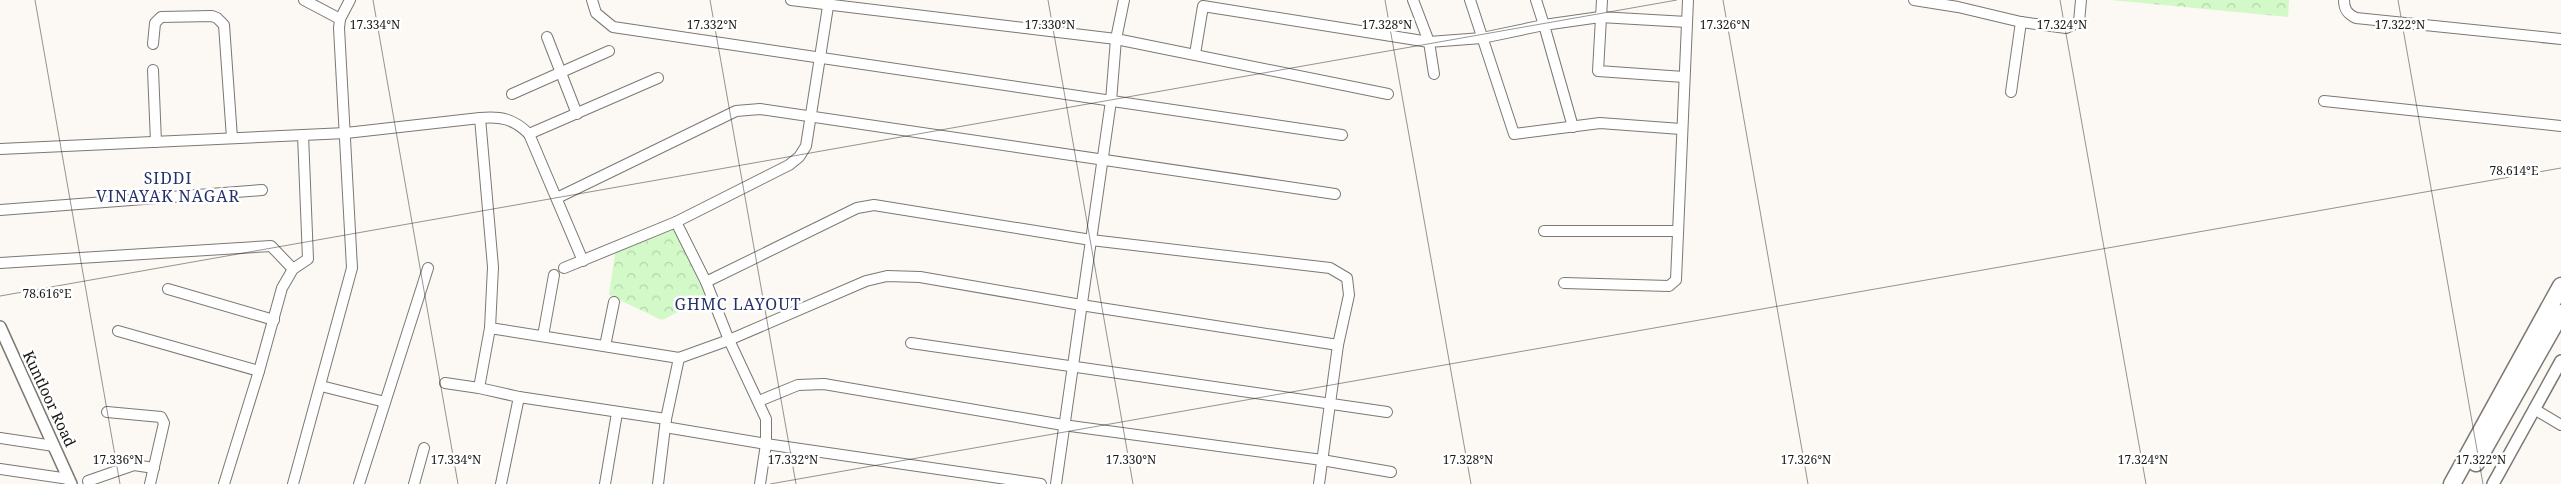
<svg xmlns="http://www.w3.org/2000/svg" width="2561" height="484" viewBox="0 0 2561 484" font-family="'Noto Serif',serif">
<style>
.forest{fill:url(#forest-crowns)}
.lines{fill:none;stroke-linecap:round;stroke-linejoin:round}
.minor-casing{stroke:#7c7873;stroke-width:12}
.tertiary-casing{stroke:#7c7873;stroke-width:14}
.trunk-casing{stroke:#7c7873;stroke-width:19}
.minor{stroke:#fff;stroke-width:10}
.tertiary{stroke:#fff;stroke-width:11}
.trunk{stroke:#fff;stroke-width:16}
.ticks{fill:none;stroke:#1a1917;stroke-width:1;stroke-opacity:0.45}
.labels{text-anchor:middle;stroke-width:5;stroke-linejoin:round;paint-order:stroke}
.street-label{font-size:15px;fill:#1a1917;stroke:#fff}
.neighbourhood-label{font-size:16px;letter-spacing:1px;fill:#26316a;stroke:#fff}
.ticks-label{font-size:12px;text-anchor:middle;fill:#1a1917;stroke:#fff;stroke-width:5;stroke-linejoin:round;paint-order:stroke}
</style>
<defs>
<pattern id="forest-crowns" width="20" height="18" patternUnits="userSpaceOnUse" patternTransform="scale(1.25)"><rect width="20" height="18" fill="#d2f9c7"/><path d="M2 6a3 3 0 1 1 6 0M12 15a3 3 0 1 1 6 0" fill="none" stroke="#b4d5aa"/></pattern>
</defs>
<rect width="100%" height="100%" fill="#fcf8f3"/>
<!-- forest -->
<g class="forest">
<path d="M2111,0h178l-1,17z"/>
<path d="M674,228l32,70 -44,22 -53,-25 7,-48z"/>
</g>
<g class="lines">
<defs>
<g id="minor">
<path d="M304,0l36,19"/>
<path d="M592,0l4,13 17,14 729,108"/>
<path d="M791,0l325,39 272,55"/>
<path d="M1413,0l16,42 5,32"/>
<path d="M1470,0l44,134 86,-11 81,6"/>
<path d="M1602,0l-4,71 86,6"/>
<path d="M1914,0l44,7 63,15 45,6 13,-6 2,-22"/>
<path d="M2344,0c0,9 3,14 12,18l205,21"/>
<path d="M547,37l30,77"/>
<path d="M153,44l2,-21 6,-6 51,-1 5,2 7,7 8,113"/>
<path d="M1195,54l8,-48 226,36 53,-4 62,-13 -8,-25"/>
<path d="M153,70l3,72"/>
<path d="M2011,92l10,-70"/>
<path d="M512,94l97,-43"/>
<path d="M2324,101l237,25"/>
<path d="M480,118c21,-2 34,1 49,16l54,127"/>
<path d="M1573,127l-29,-102 56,-8 87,5"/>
<path d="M529,134l129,-56"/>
<path d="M0,149l346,-16 134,-15 13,149 -3,61 -11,60 40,9 147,22 -8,65"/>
<path d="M557,198l179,-87 24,-2 575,85"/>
<path d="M0,210l262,-20"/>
<path d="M1544,231h133"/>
<path d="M0,263l271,-17 22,23"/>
<path d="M564,268l112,-46 113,-57 10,-8 7,-11 23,-146"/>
<path d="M706,282l151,-74 17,-3 217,35 239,28 17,10 2,17 -11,50 -19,139"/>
<path d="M1564,283l105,3 7,-6 12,-280"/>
<path d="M168,289l106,31"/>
<path d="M490,328l189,30 -13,61"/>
<path d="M118,331l141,40"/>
<path d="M543,336l11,-61"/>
<path d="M911,343l476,69"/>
<path d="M605,346l9,-44"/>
<path d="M679,358l50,-18 137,-59 21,-5 33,1 161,28 257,40"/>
<path d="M445,383l34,5"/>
<path d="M321,386l64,16"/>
<path d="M759,401l39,-16 26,-1 239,41 259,35 69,12"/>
<path d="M2534,409l27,16"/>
<path d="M107,412l54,5 3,6 -14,61"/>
<path d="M665,427l101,17v-25l-37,-79 -23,-58 -30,-60"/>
<path d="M0,438l54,8"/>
<path d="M0,469l69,10"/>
<path d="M88,481l46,-16 20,3"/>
<path d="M224,484l35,-113 23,-83 11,-19 15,-10 -5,-124"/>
<path d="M293,484l59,-216 -13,-240 1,-9 10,-19"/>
<path d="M359,484l69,-216"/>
<path d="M414,484l10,-36"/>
<path d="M501,484l18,-87"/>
<path d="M605,484l12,-71"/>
<path d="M760,484l6,-40 275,40"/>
<path d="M1056,484l55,-383 5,-62 8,-39"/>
</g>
<g id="tertiary">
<path d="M0,327l71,157"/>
<path d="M2493,484l68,-123"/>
</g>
<g id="trunk">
<path d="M2476,463l85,-150"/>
<path d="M2452,484l109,-198"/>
</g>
</defs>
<!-- minor casing -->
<use href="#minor" class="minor-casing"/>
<!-- tertiary casing -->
<use href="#tertiary" class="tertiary-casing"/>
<!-- trunk casing -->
<use href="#trunk" class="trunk-casing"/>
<!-- minor -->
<use href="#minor" class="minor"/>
<!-- tertiary -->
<use href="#tertiary" class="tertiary"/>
<!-- trunk -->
<use href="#trunk" class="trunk"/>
</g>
<!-- ticks -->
<path class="ticks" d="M35,0l85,484M373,0l85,484M710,0l86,484M1048,0l85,484M1385,0l86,484M1723,0l85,484M2060,0l86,484M2398,0l85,484M0,296l1677,-296M770,484l1791,-316"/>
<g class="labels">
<!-- street labels -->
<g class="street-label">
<text transform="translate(49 399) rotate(65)" y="5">Kuntloor Road</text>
</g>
<!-- neighbourhood labels -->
<g class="neighbourhood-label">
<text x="168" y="184">SIDDI<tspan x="168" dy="18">VINAYAK NAGAR</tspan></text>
<text x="738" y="310">GHMC LAYOUT</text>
</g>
</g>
<g class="ticks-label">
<text x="1387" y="29">17.328°N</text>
<text x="1725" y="29">17.326°N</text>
<text x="2062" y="29">17.324°N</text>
<text x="2400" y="29">17.322°N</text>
<text x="375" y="29">17.334°N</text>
<text x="712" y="29">17.332°N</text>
<text x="1050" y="29">17.330°N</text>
<text x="2514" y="175">78.614°E</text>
<text x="47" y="298">78.616°E</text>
<text x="118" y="464">17.336°N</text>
<text x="456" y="464">17.334°N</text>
<text x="793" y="464">17.332°N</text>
<text x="1131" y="464">17.330°N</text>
<text x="1468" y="464">17.328°N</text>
<text x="1806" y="464">17.326°N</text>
<text x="2143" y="464">17.324°N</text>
<text x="2481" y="464">17.322°N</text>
</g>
</svg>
